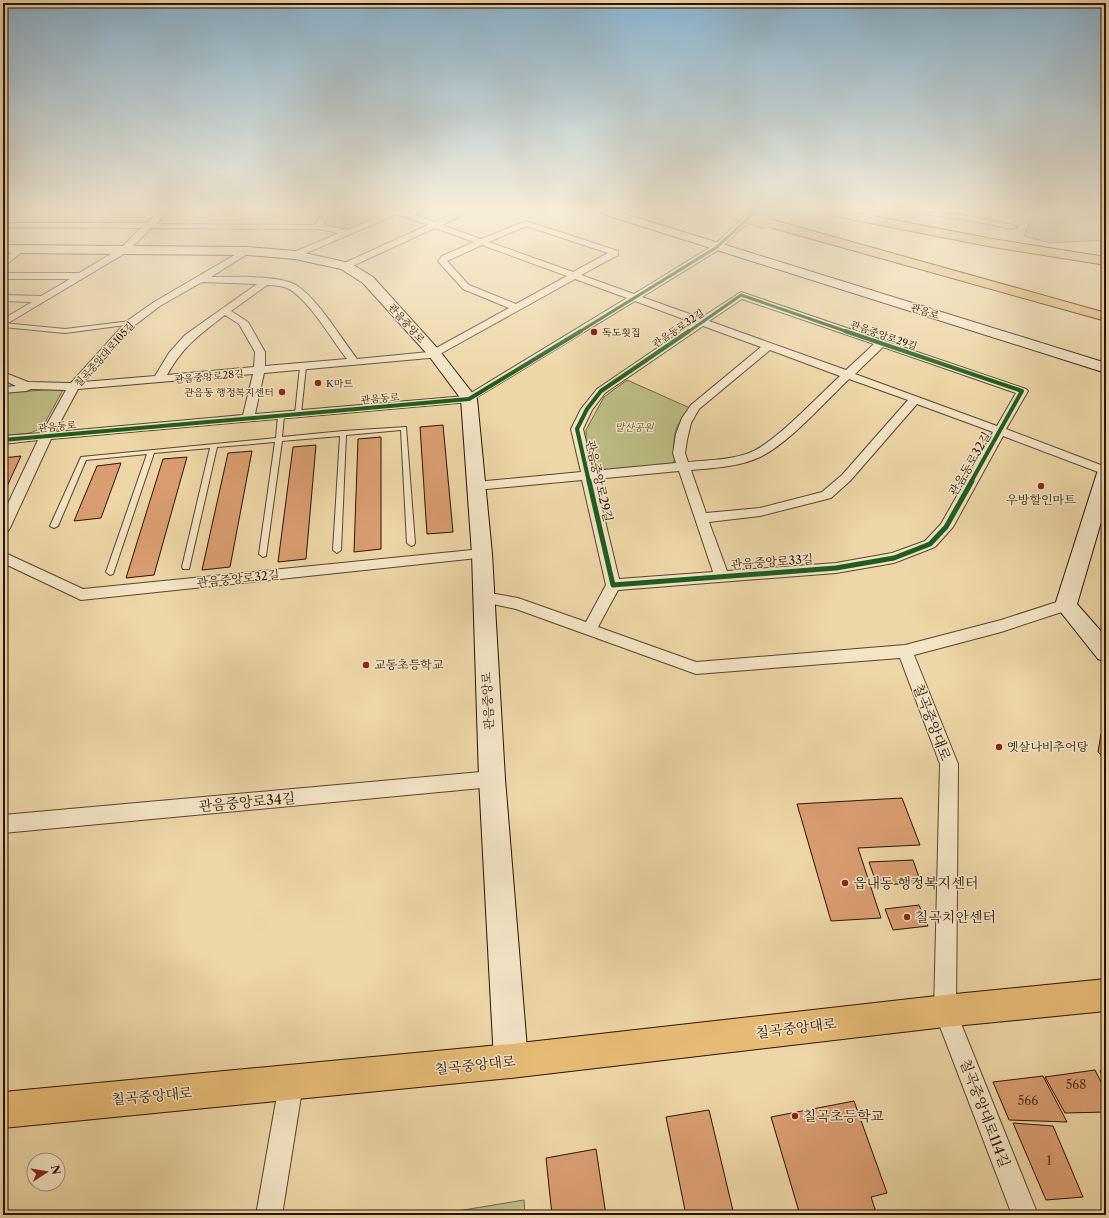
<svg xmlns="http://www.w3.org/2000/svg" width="1109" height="1218" viewBox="0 0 1109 1218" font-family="'Libre Caslon Text','Noto Serif KR',serif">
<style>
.green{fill:#bdbc84;stroke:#746844}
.building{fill:#da9d71;stroke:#2a1303}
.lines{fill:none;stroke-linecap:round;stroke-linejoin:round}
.lane-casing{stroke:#5b442c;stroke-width:2}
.street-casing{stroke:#5b442c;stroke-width:2}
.secondary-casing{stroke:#2a1303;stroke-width:2}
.primary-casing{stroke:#2a1303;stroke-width:2}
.highway-casing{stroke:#2a1303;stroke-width:2}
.lane{fill:#f3e4c6;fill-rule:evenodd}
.street{fill:#f3e4c6;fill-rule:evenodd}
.secondary{fill:#f3e4c6;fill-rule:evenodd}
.primary{fill:#e6bb74;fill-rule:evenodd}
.highway{fill:#e6bb74;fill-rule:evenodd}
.highway-bridge-casing{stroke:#2a1303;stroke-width:14;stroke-linecap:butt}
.highway-bridge{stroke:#e6bb74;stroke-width:13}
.cycleway-far2-casing{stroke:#f3e4c6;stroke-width:4.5}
.cycleway-far1-casing{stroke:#f3e4c6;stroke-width:6}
.cycleway-casing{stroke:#f3e4c6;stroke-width:8}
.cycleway-far2{stroke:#1b5e20;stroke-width:3}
.cycleway-far1{stroke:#1b5e20;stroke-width:4}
.cycleway{stroke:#1b5e20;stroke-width:5}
.poi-dot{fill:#8f2418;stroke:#f3e4c6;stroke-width:1.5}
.labels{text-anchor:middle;stroke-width:3;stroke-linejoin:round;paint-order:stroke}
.far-street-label{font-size:10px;fill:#2a1303;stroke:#f3e4c6}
.far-poi-label{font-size:10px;fill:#2a1303;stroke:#f3e4c6;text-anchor:start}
.far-park-label{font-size:10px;font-style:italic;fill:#56462a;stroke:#f3e4c6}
.street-label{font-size:12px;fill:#2a1303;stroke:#f3e4c6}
.poi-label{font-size:12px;fill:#2a1303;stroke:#f3e4c6;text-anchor:start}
.near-number-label{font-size:12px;fill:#56361e}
.near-street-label{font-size:14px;fill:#2a1303;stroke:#f3e4c6}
.near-poi-label{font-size:14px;fill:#2a1303;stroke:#f3e4c6;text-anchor:start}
</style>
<rect width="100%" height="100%" fill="#edd6a7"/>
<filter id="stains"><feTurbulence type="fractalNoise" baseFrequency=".005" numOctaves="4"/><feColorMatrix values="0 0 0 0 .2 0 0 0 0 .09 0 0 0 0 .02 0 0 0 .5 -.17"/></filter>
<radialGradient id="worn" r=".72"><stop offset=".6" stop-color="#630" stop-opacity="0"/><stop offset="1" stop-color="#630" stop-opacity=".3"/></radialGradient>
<!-- green -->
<g class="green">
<path d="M330,212h56v2c-21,9 -40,21 -63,10z"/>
<path d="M1043,212h63v28l-56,3 -26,-7 5,-14z"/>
<path d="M627,380l63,28c-17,20 -17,26 -15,52l-5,5 -66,5 -13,-4 -5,-26v-10l18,-33z"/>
<path d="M44,390h19l-21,38 -12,5 -27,3v-43z"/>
<path d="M524,1200l1,15h-92z"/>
</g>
<!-- building -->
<g class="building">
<path d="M443,425l10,107 -26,2 -7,-107z"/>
<path d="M381,437v112l-27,3 4,-113z"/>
<path d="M316,445l-10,114 -28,3 15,-115z"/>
<path d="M252,451l-22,116 -28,3 26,-117z"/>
<path d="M21,456l-18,39v-37z"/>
<path d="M187,457l-33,118 -28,3 37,-119z"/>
<path d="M121,463l-20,55 -27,3 23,-55z"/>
<path d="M1106,732v28l-8,-8 3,-18z"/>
<path d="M902,798l18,47 -62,3 23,70 -50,3 -34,-117z"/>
<path d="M913,860l8,23 -44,2 -8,-23z"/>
<path d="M919,905l9,21 -35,4 -8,-21z"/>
<path d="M1095,1070l11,22v20l-41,1 -20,-36z"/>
<path d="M1106,1070v13l-6,-12z"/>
<path d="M1043,1076l24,46 -58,-2 -16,-38z"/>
<path d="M854,1101l33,92 -16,4 6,18h-77l-29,-98z"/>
<path d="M709,1110l25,105h-48l-20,-98z"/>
<path d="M1013,1123l40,3 30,71 -37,3z"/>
<path d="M596,1149l10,66h-54l-6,-57z"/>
</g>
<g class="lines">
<defs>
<g id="lane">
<path d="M131,321l3,2 -1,1 -68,9 -62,-6v-4l62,6z"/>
<path d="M303,365l3,2 -5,47 -3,2 -3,-2 5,-47z"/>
<path d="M281,414l3,2 -2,21 61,-6 63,-4 9,116 -1,2 -3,1 -4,-3 -6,-113 -55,5 -5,115 -4,3 -4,-3 7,-114 -58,5 -16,115 -3,1 -4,-3 16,-112 -58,5 -28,122h-6l-1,-2 28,-119 -56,5 -41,121 -3,1 -4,-3 41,-118 -61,6 -28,66 -4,2 -4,-2 31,-69 195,-19 2,-22z"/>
</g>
<g id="street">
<path d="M158,212h9l-11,12 159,1 7,-13h8l-7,13 25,5 41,-18h16l29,10 24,-10h10l-26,13 39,14 45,-18 92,30v4l-37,20 53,19 80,-49 36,-33h9l-39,37 -78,48 59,21 40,-26 285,97 2,2 -22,38 100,38v8l-103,-39 -50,91 -18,20 -41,16 -58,10 -218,17 -20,37 98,35 209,-17 96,-25 65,-21 5,2 2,4 -2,4 -70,23 -87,23 44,109 -2,247 82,204h-26l-78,-204 6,-247 -40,-106 -204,16 -180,-65 -37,-8 -2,-4 2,-4 5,-1 34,6 68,24 20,-37 -24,-105 -106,10 -5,-1 -1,-3 1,-3 5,-1 105,-10 -10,-43 10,-20 16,-20 97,-66 -59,-22 -166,101 -418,37 -41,89 -2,3 -5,2v-19l35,-74 -35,4v-8l39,-3 24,-43 -35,-1 -5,2 -23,2v-6l13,-1 -13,-6v-8l25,10 43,1 56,-62 27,-19 91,-53 3,-1 4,3 -41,26c21,0 67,-2 85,8 21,13 45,53 61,74l72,-7 80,-44 -46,-19 -25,-28 4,-5 32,-14 -39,-14 -87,40h-6v-4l86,-39 -31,-11 -102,44 -4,-3 1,-2 47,-20 -21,-4 -167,-1 -24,24 -124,74v-7l29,-17 -29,-1v-6l38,1 29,-17h-67v-6h76l42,-25 20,-20 -138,-1v-4h144zM526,226l82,27 -35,19 -84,-30zM482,245l85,31 -51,28 -47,-19 -22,-24zM575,279l52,19 -161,98 -211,18 9,-41 176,-16v-3zM202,282l55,2 -72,51 -16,18 -14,23 -72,6 52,-57 25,-19zM267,285c7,0 16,1 22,4 20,11 43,51 58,70l-82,7v-14l-17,-30 -17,-11zM742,299l132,45 -28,26 -137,-49zM225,315l14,9 16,28 -1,15 -87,8c17,-30 31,-39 58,-60zM703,326l58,21 -70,58 -9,13 -6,16 -3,19 3,10 -83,8 -10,-42 9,-19 13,-17zM883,347l133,46 -19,33 -142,-52zM770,350l70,26c-21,19 -66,68 -91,77 -19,7 -40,7 -61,9l-3,-9 2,-13 4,-17 8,-14zM253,374l-10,41 -188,17 23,-43zM849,379l59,21 -66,75 -20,17 -62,16 -54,5 -15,-43c22,-2 48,-3 69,-13 28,-13 66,-56 89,-78zM917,404l76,28 -52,92 -16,17 -33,12 -56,10 -109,8 -18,-49 51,-6 71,-18 19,-17zM679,471l34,101 -94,7 -24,-100z"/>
<path d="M918,212l44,3 51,10 4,2 -4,2 -51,-10 -40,-5z"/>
<path d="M19,247l3,1v4l-19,15v-8z"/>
<path d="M482,549l5,2 2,3 -2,3 -406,43 -78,-37v-11l80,37z"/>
<path d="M492,771l6,2 3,6 -3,6 -6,2 -489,46v-18z"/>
<path d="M291,1072l8,4 4,8 -21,131h-26l23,-131 4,-8z"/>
</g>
<g id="secondary">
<path d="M601,212h18l487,151v10l-503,-159z"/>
<path d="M3,245l245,2 47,4 55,12 23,14 66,73 38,49 15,155 13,225 23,282 -5,12 -12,5 -12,-5 -5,-12 -15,-282 -7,-225 -11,-155 -32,-43 -66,-73 -22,-14 -46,-10 -47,-4 -245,-2z"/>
<path d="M1106,467v38l-29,99 29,33v25l-8,-3 -43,-54 42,-132 2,-4z"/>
</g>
<path id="primary" d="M1106,979v32l-161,16 -434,51 -508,50v-36l508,-48 434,-49z"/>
<g id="highway">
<path d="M828,212h24l141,27 113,18v8l-113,-18 -159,-31z"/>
<path d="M766,218l340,95v8l-344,-96 -2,-3 2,-3z"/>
</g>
</defs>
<!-- lane casing -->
<use href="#lane" class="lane-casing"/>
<!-- street casing -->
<use href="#street" class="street-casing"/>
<!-- secondary casing -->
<use href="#secondary" class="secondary-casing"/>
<!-- primary casing -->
<use href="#primary" class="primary-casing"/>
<!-- highway casing -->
<use href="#highway" class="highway-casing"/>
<!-- lane -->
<use href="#lane" class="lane"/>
<!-- street -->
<use href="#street" class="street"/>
<!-- secondary -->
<use href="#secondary" class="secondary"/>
<!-- primary -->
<use href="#primary" class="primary"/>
<!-- highway -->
<use href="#highway" class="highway"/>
<defs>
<path id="highway-bridge" d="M732,212l34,10"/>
</defs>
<!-- highway-bridge casing -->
<use href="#highway-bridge" class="highway-bridge-casing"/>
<!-- highway-bridge -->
<use href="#highway-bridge" class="highway-bridge"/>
<defs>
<g id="cycleway-far2">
<path d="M579,332l138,-85 38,-35"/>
<path d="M688,332l53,-37 107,37"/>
</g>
<g id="cycleway-far1">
<path d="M845,331l177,60 -51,91"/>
<path d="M3,440l466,-41 112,-68"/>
<path d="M589,482l-12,-53 10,-20 14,-18 88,-60"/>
</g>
<path id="cycleway" d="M589,481l24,104 223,-17 58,-10 36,-14 16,-17 26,-46"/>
</defs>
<!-- cycleway-far2 casing -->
<use href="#cycleway-far2" class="cycleway-far2-casing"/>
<!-- cycleway-far1 casing -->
<use href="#cycleway-far1" class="cycleway-far1-casing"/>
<!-- cycleway casing -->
<use href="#cycleway" class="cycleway-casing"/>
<!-- cycleway-far2 -->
<use href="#cycleway-far2" class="cycleway-far2"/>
<!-- cycleway-far1 -->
<use href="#cycleway-far1" class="cycleway-far1"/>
<!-- cycleway -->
<use href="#cycleway" class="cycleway"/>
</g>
<!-- sky -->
<linearGradient id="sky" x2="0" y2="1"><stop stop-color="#89b5d2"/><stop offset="0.55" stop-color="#f7edd7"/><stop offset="1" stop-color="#f7edd7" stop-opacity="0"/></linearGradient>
<rect width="1109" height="382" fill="url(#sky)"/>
<!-- markers -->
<g class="poi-dot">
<circle cx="594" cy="332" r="4"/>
<circle cx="318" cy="383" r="4"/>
<circle cx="282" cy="392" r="4"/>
<circle cx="1041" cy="486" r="4"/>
<circle cx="366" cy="665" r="4"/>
<circle cx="999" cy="747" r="4"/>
<circle cx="845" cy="883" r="4"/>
<circle cx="907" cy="917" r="4"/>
<circle cx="795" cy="1116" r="4"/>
</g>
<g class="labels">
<!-- far-street labels -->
<g class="far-street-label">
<text transform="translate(925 311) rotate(17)" y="4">관음로</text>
<text transform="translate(407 323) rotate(48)" y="4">관음중앙로</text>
<text transform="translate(678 328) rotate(-34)" y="4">관음동로32길</text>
<text transform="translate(884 335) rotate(19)" y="4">관음중앙로29길</text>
<text transform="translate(104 354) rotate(-48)" y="4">칠곡중앙대로105길</text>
<text transform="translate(209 376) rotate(-5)" y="4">관음중앙로28길</text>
<text transform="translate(380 398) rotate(-5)" y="4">관음동로</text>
<text transform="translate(57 426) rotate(-6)" y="4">관음동로</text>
</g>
<!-- far-poi labels -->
<g class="far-poi-label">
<text x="602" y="336">독도횟집</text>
<text x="326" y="387">K마트</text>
<text x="274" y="396" text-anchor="end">관음동 행정복지센터</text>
</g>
<!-- far-park labels -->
<g class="far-park-label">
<text x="634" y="431">말산공원</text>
</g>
<!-- street labels -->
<g class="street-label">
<text transform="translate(970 464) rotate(-60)" y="4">관음동로32길</text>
<text transform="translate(599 481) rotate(77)" y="4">관음중앙로29길</text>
<text transform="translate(772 562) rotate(-4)" y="4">관음중앙로33길</text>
<text transform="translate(238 579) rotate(-6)" y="4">관음중앙로32길</text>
<text transform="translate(488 701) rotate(-93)" y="4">관음중앙로</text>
</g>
<!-- poi labels -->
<g class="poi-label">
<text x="1041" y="504" text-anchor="middle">우방할인마트</text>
<text x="374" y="669">교동초등학교</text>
<text x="1007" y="751">옛살나비추어탕</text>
</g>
<!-- near-number labels -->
<g class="near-number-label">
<text x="1076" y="1089">568</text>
<text x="1028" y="1105">566</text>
<text x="1049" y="1165">1</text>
</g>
<!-- near-street labels -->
<g class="near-street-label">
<text transform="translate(932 722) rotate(69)" y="5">칠곡중앙대로</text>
<text transform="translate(247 802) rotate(-5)" y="5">관음중앙로34길</text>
<text transform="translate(796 1028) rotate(-7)" y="5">칠곡중앙대로</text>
<text transform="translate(475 1065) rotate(-6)" y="5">칠곡중앙대로</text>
<text transform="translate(152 1096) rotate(-5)" y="5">칠곡중앙대로</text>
<text transform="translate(985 1113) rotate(69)" y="5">칠곡중앙대로114길</text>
</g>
<!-- near-poi labels -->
<g class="near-poi-label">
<text x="853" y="888">읍내동 행정복지센터</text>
<text x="915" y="922">칠곡치안센터</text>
<text x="803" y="1121">칠곡초등학교</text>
</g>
</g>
<!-- margin -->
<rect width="1109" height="1218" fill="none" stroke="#edd6a7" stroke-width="16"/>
<rect x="4" y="4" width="1101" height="1210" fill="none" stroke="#2a1303" stroke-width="2"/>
<rect x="8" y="8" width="1093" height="1202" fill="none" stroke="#2a1303"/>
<!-- north arrow -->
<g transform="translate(46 1172) rotate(78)"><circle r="19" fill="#f3e4c6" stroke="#a39078"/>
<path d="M0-3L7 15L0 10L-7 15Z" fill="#8f2418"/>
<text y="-6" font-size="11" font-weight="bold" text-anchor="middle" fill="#2a1303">N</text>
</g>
<rect width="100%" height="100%" filter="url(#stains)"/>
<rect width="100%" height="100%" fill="url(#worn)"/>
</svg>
